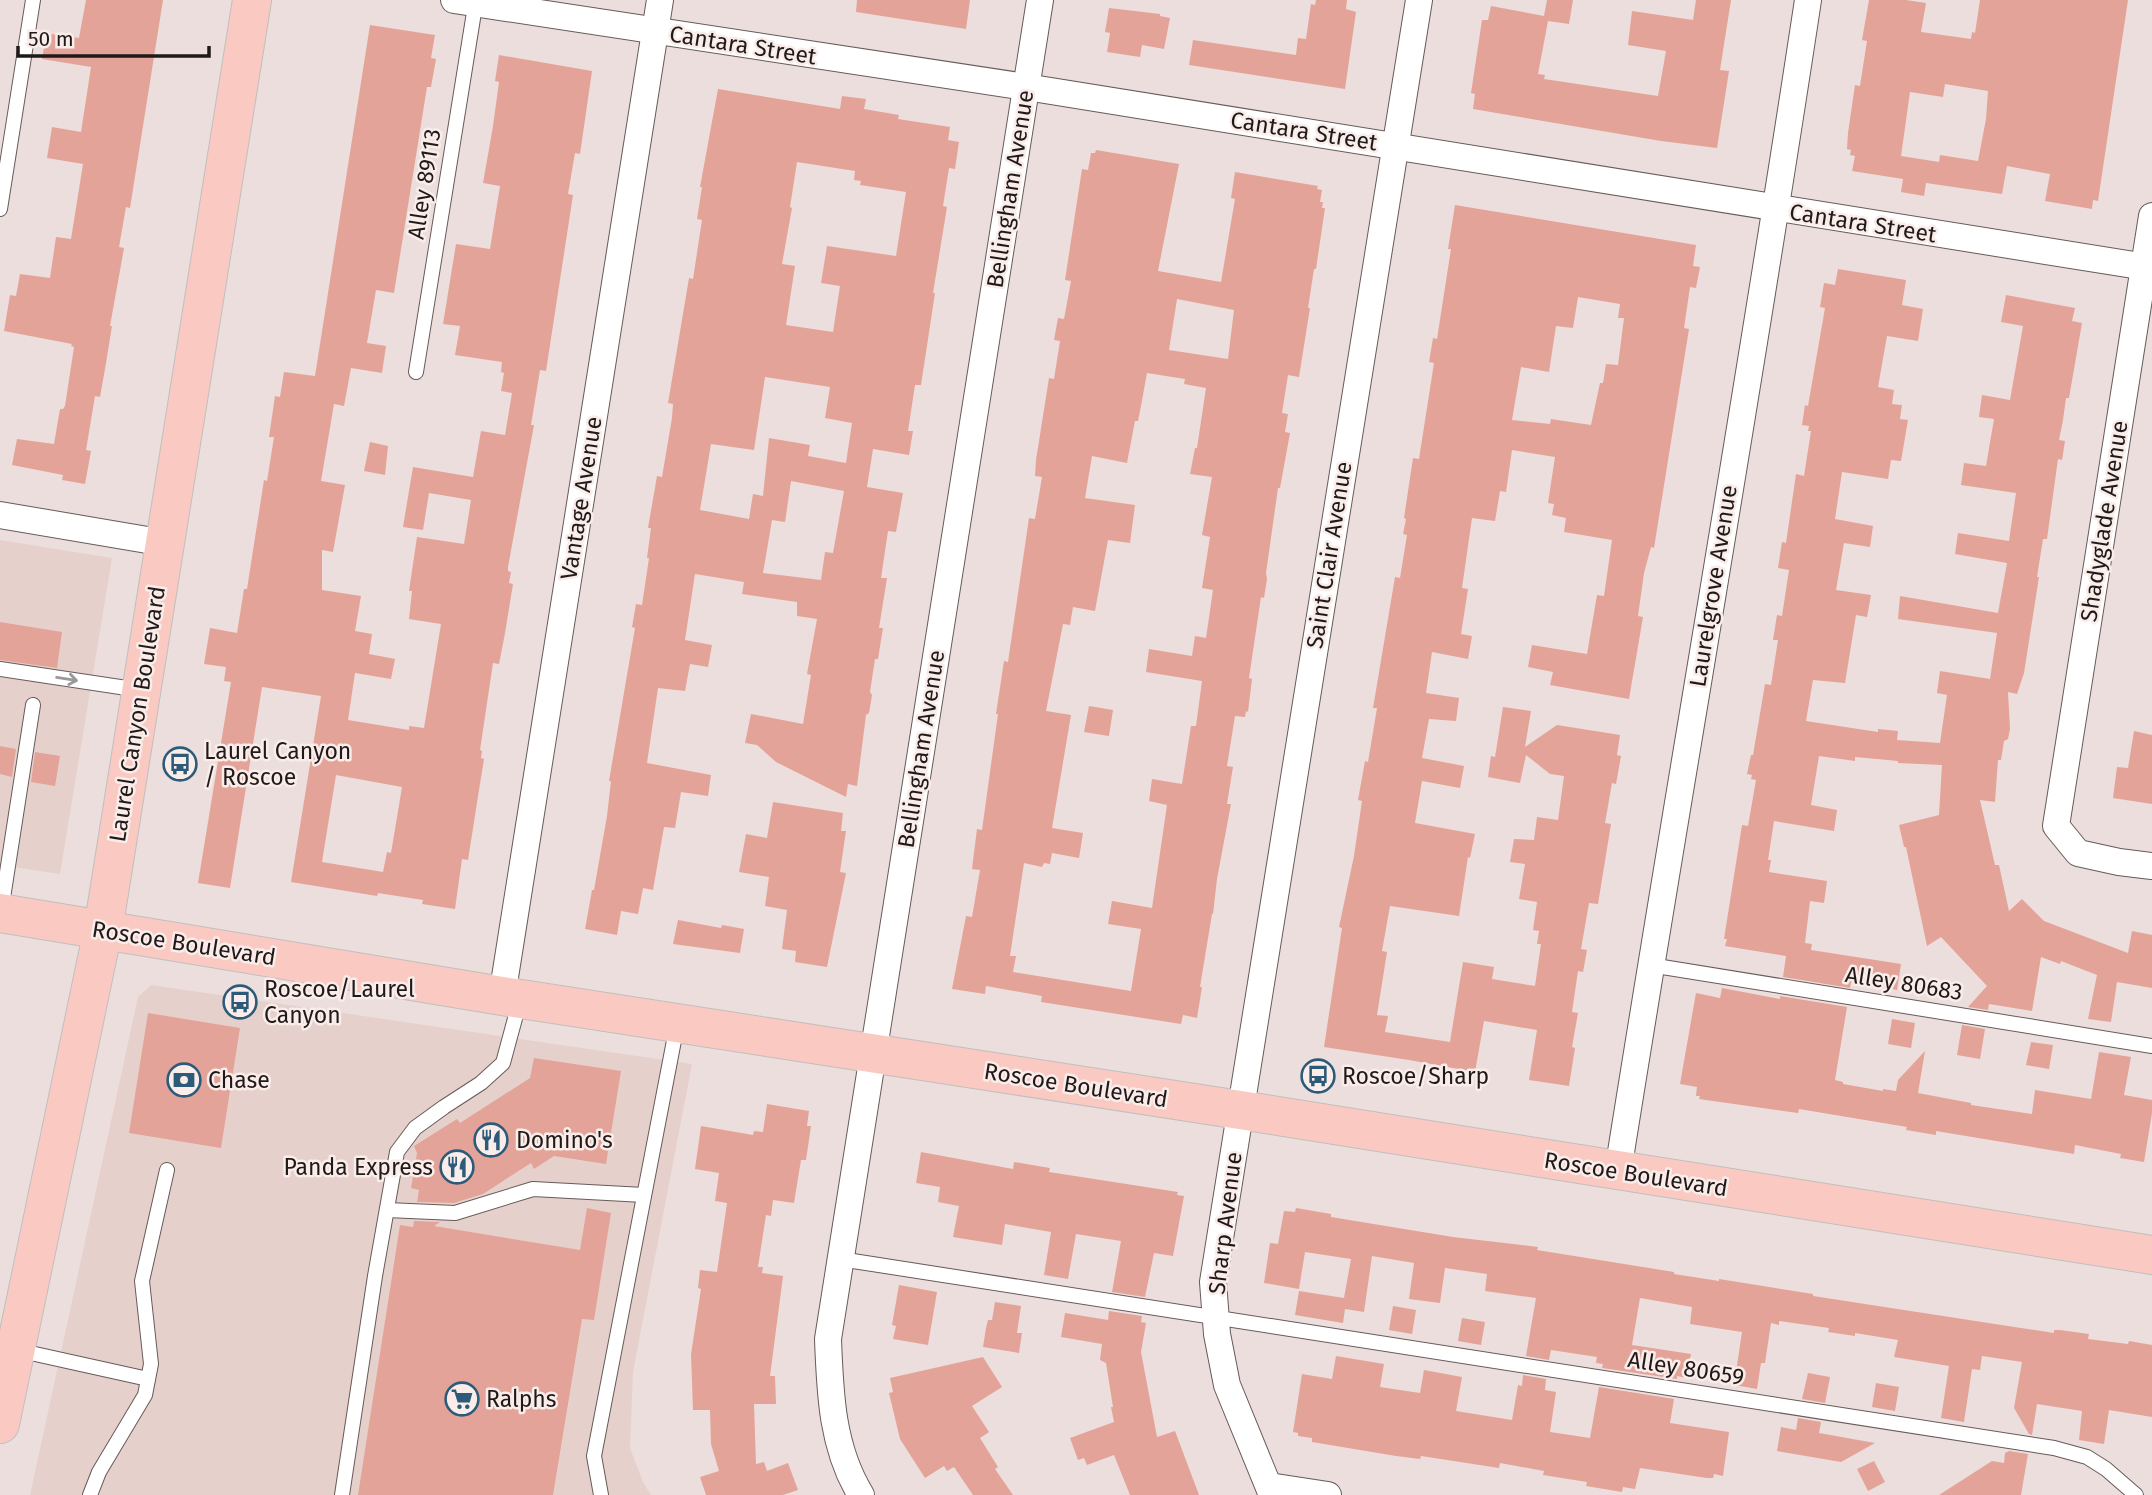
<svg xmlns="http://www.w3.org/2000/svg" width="2152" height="1495" viewBox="0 0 2152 1495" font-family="'Fira Sans',sans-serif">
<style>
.built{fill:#e6d0cc}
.building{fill:#e4a398;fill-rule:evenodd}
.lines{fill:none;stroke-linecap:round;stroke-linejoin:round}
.service-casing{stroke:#665b59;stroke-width:16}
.minor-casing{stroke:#665b59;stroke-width:28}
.primary-casing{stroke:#c0bfbf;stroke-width:40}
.service{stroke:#fff;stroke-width:14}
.minor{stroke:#fff;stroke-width:26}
.primary{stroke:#f9c9c2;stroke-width:38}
.oneway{stroke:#9a9898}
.labels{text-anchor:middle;stroke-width:5;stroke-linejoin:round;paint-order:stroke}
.street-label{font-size:23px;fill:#1f1a19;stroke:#f9ece9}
.poi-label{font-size:23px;fill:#1f1a19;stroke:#f9ece9;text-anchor:start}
</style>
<rect width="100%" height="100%" fill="#ecdedc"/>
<!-- built -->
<g class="built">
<path d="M0,540l112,18 -52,316 -60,-9z"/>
<path d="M151,985l541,79 -59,308 -3,76 13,34 8,13h-621l108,-498z"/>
</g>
<!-- building -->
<g class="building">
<path d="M86,0h77l-33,208 -4,-1 -7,40 5,1 -14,78h2l-6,37 -6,34 -5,-1 -9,54 5,1 -6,33 -23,-4 1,-5 -51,-10 5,-26 37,5 6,-35h3l2,-3 9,-59 -3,-1 1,-2 -68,-13 6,-36 6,1 4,-22 30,4 6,-41 15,2 12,-75 -36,-6 5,-31 29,5 10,-65 -49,-8 4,-23h5l1,-2 27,4z"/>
<path d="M857,0h113l-4,29 -110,-17z"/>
<path d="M1316,0h31l-1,9 10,3 -11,77 -156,-24 4,-25 103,15 2,-17 8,1 5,-35 4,1z"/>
<path d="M1547,0h26l-4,24 -21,-3 -10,53 7,1 -1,4 114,17 8,-45 -38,-6 4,-34 61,9 3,-20h35l-11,70 9,1 -12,77 -56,-7 -188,-32 2,-15 -4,-1 11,-73h6l3,-14 53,10z"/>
<path d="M1869,0h37l20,3 -5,29 50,7 1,-7 3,1 5,-33h148l-30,201 -5,-1 -1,9 -47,-8 5,-27 -43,-8 -5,28 -76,-11 -2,13 -23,-4 2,-13 -51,-8 3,-15 -5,-1 1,-5 -4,-1 1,-16 7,-48 5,1 7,-45 -5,-1zM1945,84l43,7 -2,28 -8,42 -38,-6 -1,7 -38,-6 9,-64 33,5z"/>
<path d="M1109,8l51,6v2l10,2 -6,31 -22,-4 -2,12 -33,-5 3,-19 -5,-1z"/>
<path d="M370,25l65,10 -4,23 5,1 -5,28h-4l-33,206 -18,-3 -9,53 19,3 -4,27 -31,-5 -7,38 -10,-2 -13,77 24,4 -12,67 -11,-2v40l39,6 -6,35 17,3 -3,20 26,5 -4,20 -36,-6 -7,47 61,10v-4l15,2 17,-104 -32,-5 3,-28h-3l8,-54 47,7 7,-44 -42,-7 -6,37 -20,-3 10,-60 60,10 8,-46 24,4 7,-42 -11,-2 3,-18 -3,-1 1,-10 -47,-7 5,-29 -17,-2 13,-80 34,5 10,-63 -17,-3 10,-57 6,-44 -4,-1 4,-26 93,16 -12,83 -5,-1 -7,41 5,1 -27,176 -6,-1 -9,55h3l-26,142v4l3,1 -2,11 4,1 -8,49 -6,31 -6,-1 -13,87 2,1 -1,7 3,1 -5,31 -11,70 -6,-1 -7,50 -33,-5 1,-4 -45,-7 -1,3 -86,-14 30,-186 -59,-9 -32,201 -32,-5 33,-201 -7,-1 2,-14 -22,-3 6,-36 27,5 7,-44h3l17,-109 3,1 7,-44h-5l6,-41 5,1 4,-25 31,4zM336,775l66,12 -11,66 -4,-1 -4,20 -61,-10z"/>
<path d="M718,89l122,20 2,-13 24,3 -2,10 35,6 -1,4 52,8 -2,13 11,2 -4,27 -6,-1 -6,38 4,1 -14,86h2l-14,92h-6l-7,46h5l-4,24 -36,-6 -6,38 36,6 -7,39 -8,-1 -7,47h6l-8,50h4l-5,31h-3l-5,33 2,3 -3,18 -3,2 -9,71 -9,-2 -2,13 -70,-35 -19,-17 -12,-2 6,-29 52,10 8,-49 -4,-1 10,-55 -20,-3v-14l-55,-8 2,-12 -49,-8 -10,66 27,5 -4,22 -18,-3 -5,27 -27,-3 -11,75 64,12 -3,21 -27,-4 -6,36 -11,-1 -11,63 -10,-2 -5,26 -17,-3 -4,24 -32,-6 7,-39h2l13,-74 4,-35h-2l26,-153 -3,-1 4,-23 6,1 7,-47h-2l4,-30h-3l9,-52 5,1 10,-59 1,-14 -5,-1 21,-125 4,1 9,-59 -5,-1 5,-32h-2zM797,162l58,9 -1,9 7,1 -1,4 46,7 -10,64 -69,-10 -6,37 19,3 -7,46 -47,-7 9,-59 -13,-2 10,-56 -2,-1zM765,377l65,10 -5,31 27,5 -6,40 -38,-7 2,-11 -41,-7 -6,58 -10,-2 -4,25 -49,-9 11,-66 43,6zM791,481l53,10 -11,62 -8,-1 -4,28 -58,-7 9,-53 13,2z"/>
<path d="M1096,150l83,14 -21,107 63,11 14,-83 -4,-1 4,-26 83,14 -1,3 5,1 -2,12h3l-1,6h3l-9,61h-2l-6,39h2l-11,69 -11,-2 -6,38 6,1 -3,18 5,1 -10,55h-2l-12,85 1,6 -3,19 -3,-1 -12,81 3,1 -4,33 -2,-1 -1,6 -10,-1 -8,50 6,1 -6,37h4l-14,75 -4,35h-1l-12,73h2l-5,31 -14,-3 -2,9 -140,-22 1,-6 -56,-10 -1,8 -33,-5 14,-73 6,1 8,-47 -8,-1 5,-40 5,1 16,-116h-2l8,-53 4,1 21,-144 6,1 7,-42 -7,-1 1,-16 13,-82 5,1 6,-38 -6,-1 4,-22 6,1 7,-38 -6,-1 17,-111 6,1 3,-17h4zM1177,299l57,11 -6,49 -59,-9zM1147,373l38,6 -1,5 22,4 -9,60h-2l-5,26 22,3 -10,58 8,2 -8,51 11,2 -7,48 -11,-2 -3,20 -43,-7 -3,23 56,9 -6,45h-5l-9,58 -30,-5 -3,22 18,4 -15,103 -40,-7 -4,23 33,5 -10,62 -118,-19 3,-16h-6l14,-93 18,4 2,-4 6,1 2,-11 27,5 4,-25 -31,-5 19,-113 -25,-4 17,-87 7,1 3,-18 22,4 13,-71 22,3 5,-38 -50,-7 7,-42 35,7 8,-42h3l3,-15z"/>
<path d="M1455,205l241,40 -3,21 7,1 -4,21 -6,-1 -6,41 5,1 -35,219 -3,-1 -7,26 -6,43 5,1 -14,82 -79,-14 3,-13 -25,-5 4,-22 55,9 10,-59 7,1 8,-56 -48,-8 2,-14 -14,-3 2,-11 -6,-1 7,-46 -43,-7 -6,42 -6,-1 -5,30 -23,-3 -10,70 6,1 -7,45 11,2 -4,23 -36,-7 -6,41 33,5 -3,23 -27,-2 -7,39 42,8 -4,22 -38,-7 -7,42 60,11 -5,24 -2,-1 -9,59 -69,-10 -8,45 5,1 -10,63 11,1 -3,16 65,10 13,-80 31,5 -2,12 43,7 6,-42h-4l2,-13 -6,-1 4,-28 -18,-3 6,-35 -15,-2 4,-23 20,1 3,-23 21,3 6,-44 -14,-2 -24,-19 -6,28 -32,-6 3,-21 4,1 8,-50 28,4 -6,36 32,-22 63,10 -3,20 4,1 -5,28 -4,-1 -7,40 6,1 -13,80 -9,-1 -8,46 6,1 -4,22 -5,-1 -6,41 6,1 -6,34 3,1 -6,38 -40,-6 8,-50 -53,-9 -9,51 -66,-12 -85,-13 18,-119 -3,-1 15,-71 8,-55 -4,-1 7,-39 3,1 9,-54h-4l22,-131 5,1 7,-43 -4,-1 3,-15 -2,-1 9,-60 6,1 15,-96 -5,-1 4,-24 4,1 14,-90h-3zM1578,297l42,7 -2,14h6l-6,47 -12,-1 -3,19h-3l-9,42 -40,-6 -1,5 -38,-4 9,-53 28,5 7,-46 17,2z"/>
<path d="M1838,269l68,11 -4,25 21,4 -5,32 -31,-5 -9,51 16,3 -2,14 10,1 -2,14 8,1 -7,41 -10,-1 -3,19 -46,-7 -7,47 38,7 -3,21 -26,-4 -8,47 35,5 -4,22 -11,-2 -11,68 -32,-3 -7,41 72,11v-3l20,2 -1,9 43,3 7,-48 -10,-2 3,-22 50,8 7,-46 -99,-14 2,-23 98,17 9,-50 -52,-9 3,-21 51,8 7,-48 -55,-8 3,-22 22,3 8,-47 -15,-2 3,-22 28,5 13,-74 -22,-4 5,-27 69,13 -3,13 10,2 -13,75h-3l-3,22 -4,20 6,1 -3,19 -4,-1 -11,80h-4l-6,38h2l-15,96 -7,21 -9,-2 2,37 -2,10 -4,2 -3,19h-3l-3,42 -15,-2 15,65h4l10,46 13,-12 22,22 84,32 4,-22 20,4v53l-35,-6 -6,40 -23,-3 9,-44 -36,-14 -1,3 -19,-7 -9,54 -43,-7 -1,6 -20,-3 19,-21 -46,-49 -14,9 -21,-99h-2l-5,-22 40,-10 3,-50 -44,-2v-2l-43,-4v4l-36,-5 -8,49 26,5 -3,21 -60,-10 -6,39h3l-2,12 58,9 -3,22 -14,-2 -5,42 7,1 -1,6 90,14 -4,26 -46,-8 -1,6 -67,-11 3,-21 -61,-10 2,-7h-3l18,-114 6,1 8,-46 -5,-1 1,-4 -5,-1 4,-19h2l12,-71 6,1 7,-45h-5l4,-25 5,1 7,-46 -11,-2 4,-26 4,1 10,-69 8,2 7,-45h-3l1,-5 -7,-1 3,-20 3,1 17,-98 -5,-1 4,-24 11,2z"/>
<path d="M370,442l18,4 -3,29 -21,-4z"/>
<path d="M0,622l62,10 -5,36 -57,-8z"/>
<path d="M1089,706l24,4 -4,26 -25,-4z"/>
<path d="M2134,731l18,4v69l-39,-6 4,-31 11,1z"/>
<path d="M0,746l16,3 -4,28 -12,-3z"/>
<path d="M35,752l25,4 -5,30 -24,-4z"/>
<path d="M773,802l70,11 -2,18h5l-6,41 6,1 -19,94 -32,-5 1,-11 -14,-2 5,-39 -22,-4 4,-29 -30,-5 7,-38 21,4z"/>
<path d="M678,920l43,8 1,-3 22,4 -4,24 -67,-9z"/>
<path d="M1722,988l58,11v-3l67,11 -12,73 8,2v2l40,7v-2l13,2 2,-11 27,-29 -7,42 53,10v2l61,9 3,-24 56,9 8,-47 32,5 -7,38 28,5v13l-8,49 -24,-4 1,-4 -46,-9 -1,9 -138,-23v4l-30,-5 1,-3 -108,-18 -1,4 -99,-14 1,-3h-4l1,-9 -17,-3 16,-91 24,5z"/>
<path d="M148,1013l92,15 -19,120 -92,-15z"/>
<path d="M1892,1019l23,4 -4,25 -23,-4z"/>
<path d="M1962,1025l23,4 -5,30 -23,-4z"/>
<path d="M2031,1042l22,3 -4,24 -23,-4z"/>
<path d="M534,1058l87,13 -15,93 -52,-8 -20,13 -3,-6 -48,31 -29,9 -37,-1 2,-12 -8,-2 6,-35 -3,-7 43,-27 3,4 70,-45z"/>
<path d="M767,1104l42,7 -2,15h4l-5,34h-5l-7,43 -21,-3 -2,16 -5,-1 -8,52h5l-1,6 21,3 -13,100h5l1,28h-22l2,60 8,-2 3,9 21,-8 10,27 -15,5h-77l-6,-18 19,-6 -8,-27 -1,-34h-17l-2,-56 10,-65 -3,-1 2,-18 17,2 10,-69 -12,-2 4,-28 -24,-4 6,-43 52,9 1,-4 9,1z"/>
<path d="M921,1152l92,17 1,-7 36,6 -1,4 129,20 -1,3 7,1 -11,60 -19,-3 -9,44 -33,-5 9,-51 -45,-7 -8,45 -24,-4 7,-43 -46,-8 -3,21 -49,-8 6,-31 -21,-4 2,-15 -24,-4z"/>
<path d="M587,1208l24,5 -17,107 -12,-1 -29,176h-195l42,-270 13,2 1,-6 26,1 -6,4 146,24z"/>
<path d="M1296,1208l35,6v3l122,20 85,10 -1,3 137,22v2l45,7v-2l94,15v2l241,37v-3h6l29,4 -1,5 40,5 1,-3 23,4v72l-43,-7 -5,34 -25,-4 3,-29 -45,-7 -5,31 -3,-1 -15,-26 8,-46 -40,-6 -2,14 -8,-1 -8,53 -23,-4 8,-52 -55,-9 4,-17 -43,-7v3l-27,-4 1,-4 -50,-7v4l-8,-2 -6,40h-4l-4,26 -23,-4 8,-53 -52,-8 2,-17 -52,-9 -8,47 59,9 -4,24 -10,-2v3l-75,-11 1,-4 -7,-1 1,-6 -46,-7 -2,10 -23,-4 10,-58 -51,-7 2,-17 -42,-6 -5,35 -31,-4 5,-36 -42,-7 -8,56 -19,-3 -2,14 -48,-8 4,-24 45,7 7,-39 -46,-7 -6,37 -35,-6 6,-40 8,1 6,-33 11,1z"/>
<path d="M899,1285l38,7 -9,53 -35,-6 3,-13 -4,-1z"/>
<path d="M995,1302l26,4 -4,27h5l-3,20 -36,-6 3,-19 2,-8h4z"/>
<path d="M1393,1306l23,4 -4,24 -23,-4z"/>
<path d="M1109,1311l33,5 -1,6 5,1 -5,29 16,85 18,-6 24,64h-69l-16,-40 -27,10 -3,-7 -6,2 -8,-22 44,-16 -3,-15h2l-7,-44 -6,-3 2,-16 -41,-7 4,-24 43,7z"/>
<path d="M1462,1318l23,4 -4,23 -23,-4z"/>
<path d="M1336,1356l48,8 -4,23 40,6 4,-23 38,7 -6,34 56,9 6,-35 4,1 1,-11 23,4 -1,11 11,2 -6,40 40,6 9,-51 75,12 -4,24 59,9 -6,44 -9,-2 -1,4h-6l-67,-10 -5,21 -12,-2 -1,5 -36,-6 1,-4 -44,-7 1,-4 -44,-8 -1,5 -78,-12 -1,3 -24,-3 -84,-14v-4l-14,-2v-3l-5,-1 9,-58 30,5z"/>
<path d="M983,1357l19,30 -30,19 17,26 -9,6 18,29 -3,2 18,26h-40l-19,-28 -7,4 -3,-5 -19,12 -25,-39 -11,-46 4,-1 -3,-14z"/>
<path d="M1808,1373l22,4 -5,26 -23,-4z"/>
<path d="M1876,1383l23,4 -4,24 -23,-4z"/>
<path d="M1798,1418l23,4 -2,11 56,10 -34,19 -64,-11 4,-24 15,3z"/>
<path d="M2009,1451l19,3 -7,41h-82l53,-34 12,2 1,-10z"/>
<path d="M1874,1461l11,21 -17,9 -11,-22z"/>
</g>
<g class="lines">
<defs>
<g id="service">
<path d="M0,209l33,-209"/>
<path d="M416,372l60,-372"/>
<path d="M0,669l140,21"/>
<path d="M1,911l32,-206"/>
<path d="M1650,965l502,81"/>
<path d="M387,1210l68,3 78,-24 111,6"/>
<path d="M840,1259l1214,189 33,9 19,12 30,26"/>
<path d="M17,1350l131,29"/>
<path d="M90,1495l9,-23 46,-77 6,-31 -9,-83 25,-111"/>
<path d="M342,1495l33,-219 22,-124 18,-24 29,-21 37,-24 22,-20 17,-63"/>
<path d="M601,1495l-7,-39 83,-431"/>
</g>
<g id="minor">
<path d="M454,0l572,87 1126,181"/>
<path d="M2152,216l-96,610 22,27 41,9 33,4"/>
<path d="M0,515l165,28"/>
<path d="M502,996l158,-996"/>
<path d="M1618,1171c62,-391 131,-780 190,-1171"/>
<path d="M1269,1486l59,9"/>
<path d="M861,1495c-29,-47 -31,-101 -33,-156l212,-1339"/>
<path d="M1272,1495l-45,-110 -10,-51 -4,-52 206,-1282"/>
</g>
<g id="primary">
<path d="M0,913l502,83 738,114 912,145"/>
<path d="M0,1424l103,-494 149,-930"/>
</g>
</defs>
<!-- service casing -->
<use href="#service" class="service-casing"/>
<!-- minor casing -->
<use href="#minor" class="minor-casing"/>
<!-- primary casing -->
<use href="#primary" class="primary-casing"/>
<!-- service -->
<use href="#service" class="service"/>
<!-- minor -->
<use href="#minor" class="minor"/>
<!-- primary -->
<use href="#primary" class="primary"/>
</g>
<!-- one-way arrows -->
<defs><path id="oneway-shaft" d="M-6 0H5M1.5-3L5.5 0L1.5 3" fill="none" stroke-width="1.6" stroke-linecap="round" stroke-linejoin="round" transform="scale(1.75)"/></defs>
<use class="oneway" href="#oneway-shaft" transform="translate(67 679) rotate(9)"/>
<!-- icons -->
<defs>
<symbol id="bus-ring" viewBox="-11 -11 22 22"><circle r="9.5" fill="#f9ece9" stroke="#2c5b7a" stroke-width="1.5"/><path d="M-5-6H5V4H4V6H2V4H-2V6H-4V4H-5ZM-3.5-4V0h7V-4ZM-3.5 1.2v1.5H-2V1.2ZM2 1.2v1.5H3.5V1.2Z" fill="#2c5b7a"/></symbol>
<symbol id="bank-ring" viewBox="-11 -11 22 22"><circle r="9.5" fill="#f9ece9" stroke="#2c5b7a" stroke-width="1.5"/><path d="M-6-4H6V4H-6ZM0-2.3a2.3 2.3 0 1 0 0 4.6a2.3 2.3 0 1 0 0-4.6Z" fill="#2c5b7a"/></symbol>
<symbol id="restaurant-ring" viewBox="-11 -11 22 22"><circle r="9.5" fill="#f9ece9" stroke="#2c5b7a" stroke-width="1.5"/><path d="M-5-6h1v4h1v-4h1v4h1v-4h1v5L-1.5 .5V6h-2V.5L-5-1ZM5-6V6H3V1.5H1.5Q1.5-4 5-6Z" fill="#2c5b7a"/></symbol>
<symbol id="supermarket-ring" viewBox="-11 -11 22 22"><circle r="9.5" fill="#f9ece9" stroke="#2c5b7a" stroke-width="1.5"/><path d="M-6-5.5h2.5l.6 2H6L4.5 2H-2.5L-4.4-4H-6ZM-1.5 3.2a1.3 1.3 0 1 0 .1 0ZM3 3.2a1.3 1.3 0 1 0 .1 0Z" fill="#2c5b7a"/></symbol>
</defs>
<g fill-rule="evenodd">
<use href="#bus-ring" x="161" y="745" width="38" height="38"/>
<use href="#bus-ring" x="221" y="983" width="38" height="38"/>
<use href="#bus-ring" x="1299" y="1057" width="38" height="38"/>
<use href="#bank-ring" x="165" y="1061" width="38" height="38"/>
<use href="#restaurant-ring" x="472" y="1121" width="38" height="38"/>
<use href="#restaurant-ring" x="438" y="1148" width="38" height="38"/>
<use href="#supermarket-ring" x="443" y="1380" width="38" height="38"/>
</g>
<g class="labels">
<!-- street labels -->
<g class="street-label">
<text transform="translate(743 45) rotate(9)" y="8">Cantara Street</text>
<text transform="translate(1304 131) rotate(9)" y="8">Cantara Street</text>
<text transform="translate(424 184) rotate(-81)" y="8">Alley 89113</text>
<text transform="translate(1010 189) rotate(-81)" y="8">Bellingham Avenue</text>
<text transform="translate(1863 223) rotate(9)" y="8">Cantara Street</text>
<text transform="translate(581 498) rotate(-81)" y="8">Vantage Avenue</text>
<text transform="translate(2104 521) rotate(-81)" y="8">Shadyglade Avenue</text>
<text transform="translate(1329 555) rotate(-81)" y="8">Saint Clair Avenue</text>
<text transform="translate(1713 586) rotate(-81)" y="8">Laurelgrove Avenue</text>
<text transform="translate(137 714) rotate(-81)" y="8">Laurel Canyon Boulevard</text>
<text transform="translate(921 749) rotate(-81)" y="8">Bellingham Avenue</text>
<text transform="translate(184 943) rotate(9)" y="8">Roscoe Boulevard</text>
<text transform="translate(1904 983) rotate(9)" y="8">Alley 80683</text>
<text transform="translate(1076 1085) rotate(9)" y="8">Roscoe Boulevard</text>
<text transform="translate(1636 1174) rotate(9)" y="8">Roscoe Boulevard</text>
<text transform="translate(1225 1223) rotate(-83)" y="8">Sharp Avenue</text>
<text transform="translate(1686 1368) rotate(9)" y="8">Alley 80659</text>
</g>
<!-- poi labels -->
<g class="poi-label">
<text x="204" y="759">Laurel Canyon<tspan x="204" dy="26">/ Roscoe</tspan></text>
<text x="264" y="997">Roscoe/Laurel<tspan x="264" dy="26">Canyon</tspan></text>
<text x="1342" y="1084">Roscoe/Sharp</text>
<text x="208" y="1088">Chase</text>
<text x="516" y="1148">Domino's</text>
<text x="433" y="1175" text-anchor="end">Panda Express</text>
<text x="486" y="1407">Ralphs</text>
</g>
</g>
<!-- scale -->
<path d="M18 46v10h191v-10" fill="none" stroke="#1f1a19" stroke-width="3.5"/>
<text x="28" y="46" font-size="21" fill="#1f1a19" stroke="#f9ece9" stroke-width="5" paint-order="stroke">50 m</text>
</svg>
